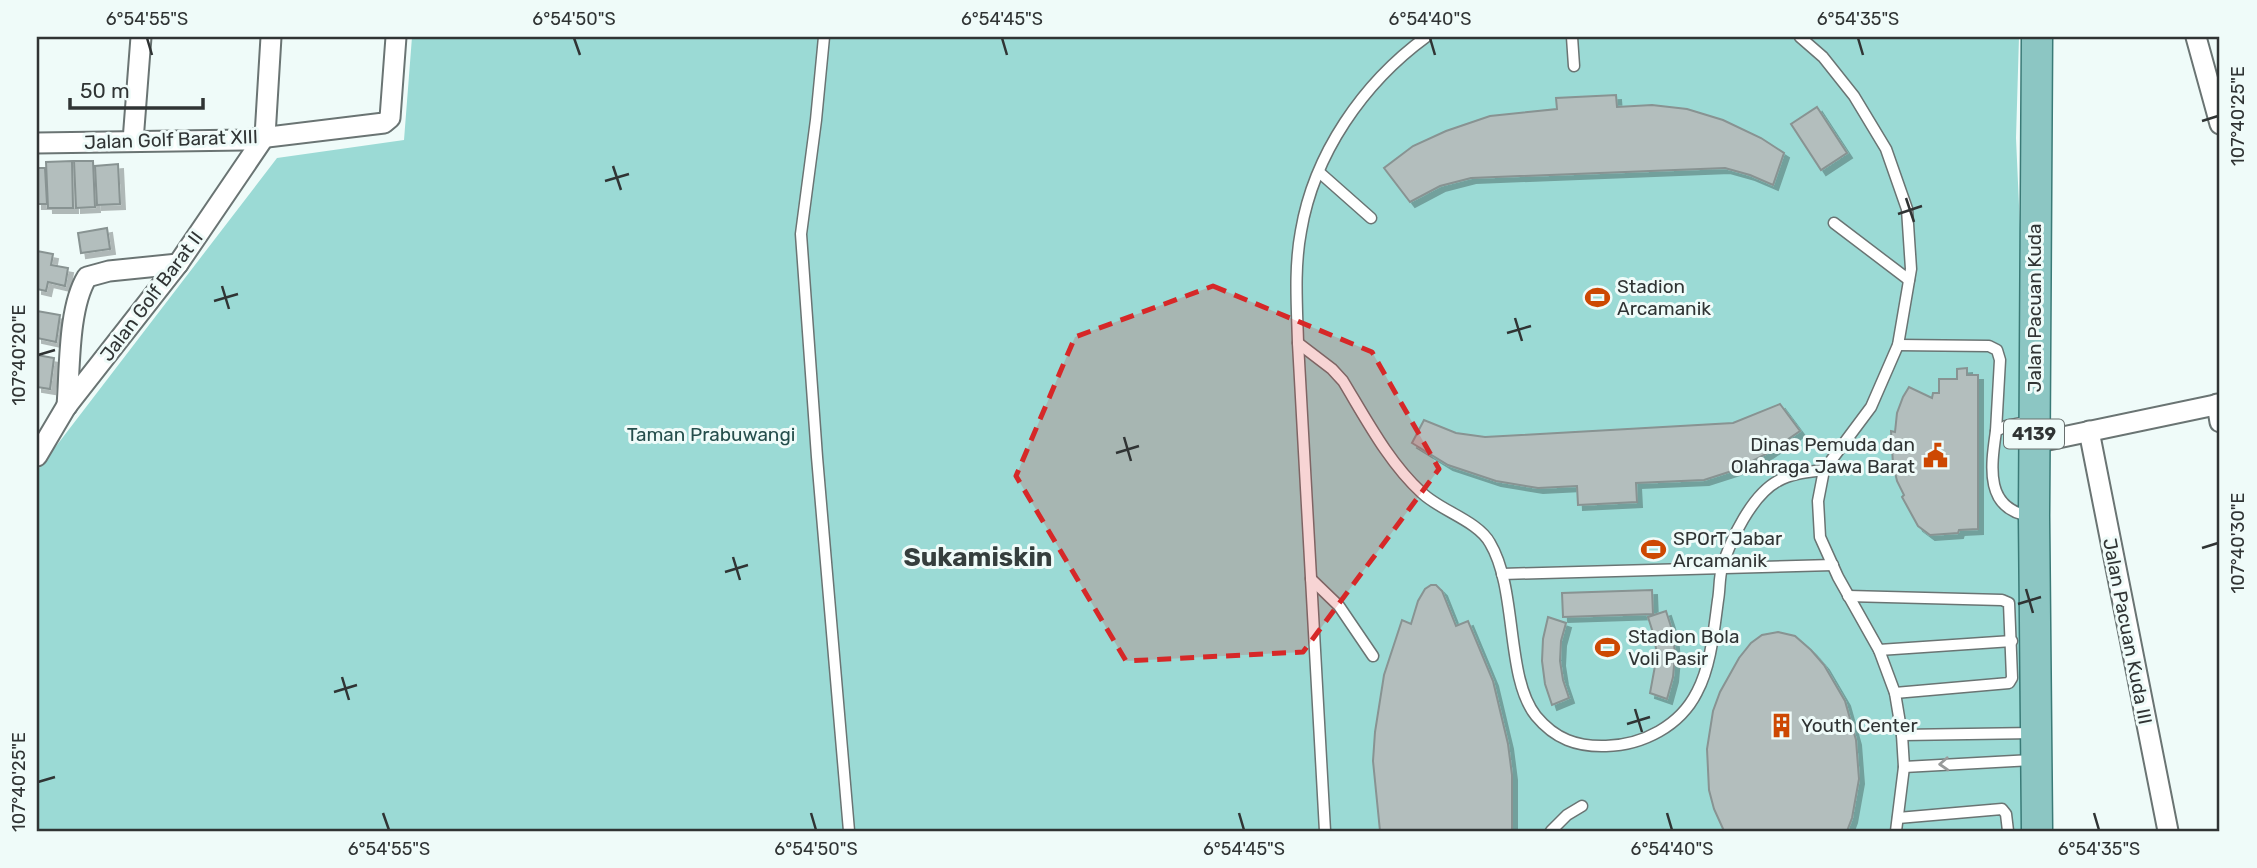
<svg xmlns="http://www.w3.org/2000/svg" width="2257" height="868" viewBox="0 0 2257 868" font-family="Rubik,sans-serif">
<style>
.green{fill:#9bdad5}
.building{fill:#b3bebd;stroke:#889392;stroke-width:2;filter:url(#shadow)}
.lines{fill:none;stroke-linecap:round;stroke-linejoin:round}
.lane-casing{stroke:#6a7473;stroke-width:13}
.street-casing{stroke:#6a7473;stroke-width:23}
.primary-casing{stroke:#3a7a77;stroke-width:33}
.lane{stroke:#fff;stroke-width:10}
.street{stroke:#fff;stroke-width:19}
.primary{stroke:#8cc6c3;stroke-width:30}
.oneway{stroke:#989a9a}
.marked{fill:#d62828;fill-opacity:0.2;stroke:#d62828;stroke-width:5;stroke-dasharray:14 9;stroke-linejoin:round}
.ticks{fill:none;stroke:#303434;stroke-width:2.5}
.labels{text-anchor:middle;stroke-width:6;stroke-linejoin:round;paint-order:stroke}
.shield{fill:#effbf9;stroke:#69706f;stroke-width:2}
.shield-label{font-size:18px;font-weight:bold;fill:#303434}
.street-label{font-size:19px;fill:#303434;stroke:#effbf9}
.poi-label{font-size:19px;fill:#303434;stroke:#effbf9;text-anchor:start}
.park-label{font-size:19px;fill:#254e4c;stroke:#effbf9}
.district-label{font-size:26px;font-weight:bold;fill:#353e3d;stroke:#effbf9}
.neatline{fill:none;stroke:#303434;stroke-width:2.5}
.ticks-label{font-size:18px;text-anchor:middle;fill:#303434}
</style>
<defs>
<filter id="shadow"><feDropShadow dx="5" dy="5" stdDeviation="0" flood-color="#0004"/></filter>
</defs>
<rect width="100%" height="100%" fill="#effbf9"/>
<!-- green -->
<path class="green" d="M412,37h1607l-3,101 4,90 6,603h-1989v-360l240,-313 127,-18z"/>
<!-- building -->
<g class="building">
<path d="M1616,95l1,12 35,-2 35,4 36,11 38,18 23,15 -11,32 -23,-10 -25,-7 -254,10 -31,8 -30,16 -26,-34 29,-22 33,-15 44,-15 67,-7 -1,-11z"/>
<path d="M1817,107l30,46 -26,17 -30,-46z"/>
<path d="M72,161l1,47h-25l-2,-46z"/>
<path d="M74,161h19l2,46 -19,1z"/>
<path d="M118,164l2,40 -23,1 -2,-39z"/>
<path d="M37,168h8l2,36h-10z"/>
<path d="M107,228l3,21 -29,4 -3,-20z"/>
<path d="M37,251l16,3 -2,11 17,3 -3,18 -17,-4 -2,9 -9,-2z"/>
<path d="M37,311l23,4 -4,27 -19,-4z"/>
<path d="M37,355l17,3 -4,31 -13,-2z"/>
<path d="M1967,368v7h11v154l-19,1 -1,3 -28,2 -12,-9 -16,-29 2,-2 -7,-14 -4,-17 -2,-33 4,1 2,-19 6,-16 6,-10 23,11 1,-5h6v-14h18v-10z"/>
<path d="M1780,404l20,27 -32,22 -33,17 -31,10 -68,3 1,19 -59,3 -1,-19 -39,2 -42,-7 -48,-16 -36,-22 12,-23 32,13 29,4 248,-14z"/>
<path d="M1431,585h5l6,6 14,35 12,-5 25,60 15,63 4,31v56h-132l-7,-70 2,-29 9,-57 18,-55 9,4 7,-23 7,-12z"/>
<path d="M1652,590l1,24 -90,3 -1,-24z"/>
<path d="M1666,611l7,22 2,22 -2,22 -6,22 -17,-6 7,-38 -3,-19 -6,-19z"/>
<path d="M1548,617l18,6 -5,18 -1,20 3,19 6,18 -17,7 -7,-21 -3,-23 1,-22z"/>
<path d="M1778,632l17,4 16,14 13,15 21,36 11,39 3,39 -7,39 -5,13h-123l-10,-22 -5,-19 -2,-41 6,-38 7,-19 19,-34 12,-15 11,-8z"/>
</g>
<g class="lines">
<defs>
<g id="lane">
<path d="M824,37l-8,83 -15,114 16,223 32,374"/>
<path d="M1572,37l2,29"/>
<path d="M1800,37l23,20 31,39 32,53 21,60 4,60 -13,76 -27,62 -47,63 -6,31 2,36 18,40 41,73 16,43 7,42 2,32 -8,64"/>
<path d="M1319,172l52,46"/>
<path d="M1834,223l75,57"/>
<path d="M1298,343l34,26 11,12c23,38 46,82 79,112 19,18 56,28 68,50 28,47 15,134 46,173 19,23 41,31 70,30 37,-1 74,-20 91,-54 14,-26 17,-63 21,-92 2,-11 1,-22 4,-32 8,-28 30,-73 56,-87 14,-8 30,-9 46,-11"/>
<path d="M1898,345l91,1 8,4 3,10 -4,71"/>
<path d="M2030,421l-24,5 -10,5c-5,35 -12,79 35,85"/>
<path d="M1502,574l331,-9"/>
<path d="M1311,579l28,27 34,50"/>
<path d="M1848,596l154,4 7,3 3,75 -3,5 -114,10"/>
<path d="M1879,650l133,-9"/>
<path d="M1902,735l132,-2"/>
<path d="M1904,767l128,-7"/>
<path d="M1898,818l104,-9 4,5 2,17"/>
<path d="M1325,831l-27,-488c-1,-37 -4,-75 3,-112 13,-77 62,-148 125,-194"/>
<path d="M1551,831l16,-16 15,-9"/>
</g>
<g id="street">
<path d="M2196,37l24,87"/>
<path d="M133,141l8,-104"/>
<path d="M37,143l207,-3 140,-17 6,-5 6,-81"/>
<path d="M2217,404l3,18"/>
<path d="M67,406c3,-38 1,-98 20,-129l22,-6 69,-7"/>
<path d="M2089,431l79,400"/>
<path d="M2034,443l186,-39"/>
<path d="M37,456l29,-49 112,-143 87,-128 6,-99"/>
</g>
<path id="primary" d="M2037,37l-3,479 3,315"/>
</defs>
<!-- lane casing -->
<use href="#lane" class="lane-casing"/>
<!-- street casing -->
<use href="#street" class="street-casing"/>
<!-- primary casing -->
<use href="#primary" class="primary-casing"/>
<!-- lane -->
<use href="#lane" class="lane"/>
<!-- street -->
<use href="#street" class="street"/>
<!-- primary -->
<use href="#primary" class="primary"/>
</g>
<!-- one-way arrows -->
<defs><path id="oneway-chevron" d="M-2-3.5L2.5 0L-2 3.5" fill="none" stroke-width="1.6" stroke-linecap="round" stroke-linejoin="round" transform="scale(1.75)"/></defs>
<use class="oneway" href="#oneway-chevron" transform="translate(1944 764) rotate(177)"/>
<!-- marked area -->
<path class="marked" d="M1213,286l159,66 67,117 -136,183 -177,9 -110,-185 59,-139z"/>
<!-- ticks -->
<path class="ticks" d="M147,38l5,17M574,38l6,17M1002,38l5,17M1430,38l5,17M1858,38l5,17M2202,121l16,-5M613,166l8,24M605,181l24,-7M1906,198l8,24M1898,214l24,-8M222,286l7,23M214,301l24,-7M1515,318l7,23M1507,333l24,-7M38,355l17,-5M1124,437l7,24M1116,453l23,-7M2202,548l16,-5M733,557l7,23M725,572l23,-7M2026,589l7,24M2018,604l23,-7M342,677l7,23M334,692l23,-7M1635,709l7,23M1627,724l23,-7M38,782l17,-5M383,813l6,17M811,813l5,17M1239,813l5,17M1667,813l5,17M2094,813l5,17"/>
<!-- icons -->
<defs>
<symbol id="stadium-bare" viewBox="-9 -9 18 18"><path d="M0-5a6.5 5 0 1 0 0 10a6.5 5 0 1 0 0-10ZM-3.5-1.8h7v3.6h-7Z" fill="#cd4802" stroke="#effbf9" stroke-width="2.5" paint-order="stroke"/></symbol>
<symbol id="civic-bare" viewBox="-9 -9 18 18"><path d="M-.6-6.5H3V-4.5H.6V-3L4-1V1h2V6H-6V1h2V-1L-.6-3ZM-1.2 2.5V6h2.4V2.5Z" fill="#cd4802" stroke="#effbf9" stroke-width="2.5" paint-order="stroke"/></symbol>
<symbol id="building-bare" viewBox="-9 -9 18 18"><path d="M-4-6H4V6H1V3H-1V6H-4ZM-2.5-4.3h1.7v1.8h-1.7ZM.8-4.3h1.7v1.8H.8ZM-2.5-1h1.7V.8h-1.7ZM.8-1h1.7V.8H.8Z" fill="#cd4802" stroke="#effbf9" stroke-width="2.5" paint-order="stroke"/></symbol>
</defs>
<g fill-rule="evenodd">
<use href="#stadium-bare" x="1580" y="280" width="35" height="35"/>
<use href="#civic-bare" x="1918" y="438" width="35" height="35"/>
<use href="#stadium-bare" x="1636" y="532" width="35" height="35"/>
<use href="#stadium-bare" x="1590" y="630" width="35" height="35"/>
<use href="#building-bare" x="1764" y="708" width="35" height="35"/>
</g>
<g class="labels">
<!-- shield labels -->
<rect class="shield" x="2004" y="419.5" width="60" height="29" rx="5"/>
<g class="shield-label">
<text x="2034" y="440">4139</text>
</g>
<!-- street labels -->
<g class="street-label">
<text transform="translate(171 139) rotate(-2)" y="7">Jalan Golf Barat XIII</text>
<text transform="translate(151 296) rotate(-53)" y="7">Jalan Golf Barat II</text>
<text transform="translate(2034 308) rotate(-90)" y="7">Jalan Pacuan Kuda</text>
<text transform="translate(2128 631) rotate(79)" y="7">Jalan Pacuan Kuda III</text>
</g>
<!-- poi labels -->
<g class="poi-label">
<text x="1617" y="293">Stadion<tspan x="1617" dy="22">Arcamanik</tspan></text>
<text x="1915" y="451" text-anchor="end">Dinas Pemuda dan<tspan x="1915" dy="22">Olahraga Jawa Barat</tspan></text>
<text x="1673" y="545">SPOrT Jabar<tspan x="1673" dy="22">Arcamanik</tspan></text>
<text x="1628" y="643">Stadion Bola<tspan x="1628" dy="22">Voli Pasir</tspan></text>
<text x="1801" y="732">Youth Center</text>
</g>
<!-- park labels -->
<g class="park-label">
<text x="711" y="441">Taman Prabuwangi</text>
</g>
<!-- district labels -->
<g class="district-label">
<text x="978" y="566">Sukamiskin</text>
</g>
</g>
<!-- border -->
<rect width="2257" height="868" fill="none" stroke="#effbf9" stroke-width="77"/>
<!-- scale -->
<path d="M70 98v10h133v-10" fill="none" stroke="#303434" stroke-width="3.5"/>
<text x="80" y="98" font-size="21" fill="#303434" stroke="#effbf9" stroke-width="5" paint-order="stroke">50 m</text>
<rect x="38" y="38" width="2180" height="792" class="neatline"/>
<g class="ticks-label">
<text x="147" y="25">6°54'55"S</text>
<text x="574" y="25">6°54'50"S</text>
<text x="1002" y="25">6°54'45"S</text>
<text x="1430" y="25">6°54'40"S</text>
<text x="1858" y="25">6°54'35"S</text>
<text transform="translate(2238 116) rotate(-90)" y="6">107°40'25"E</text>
<text transform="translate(19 355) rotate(-90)" y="6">107°40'20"E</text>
<text transform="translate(2238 543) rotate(-90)" y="6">107°40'30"E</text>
<text transform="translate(19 782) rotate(-90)" y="6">107°40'25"E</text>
<text x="389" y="855">6°54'55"S</text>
<text x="816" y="855">6°54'50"S</text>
<text x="1244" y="855">6°54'45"S</text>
<text x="1672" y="855">6°54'40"S</text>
<text x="2099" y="855">6°54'35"S</text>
</g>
</svg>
